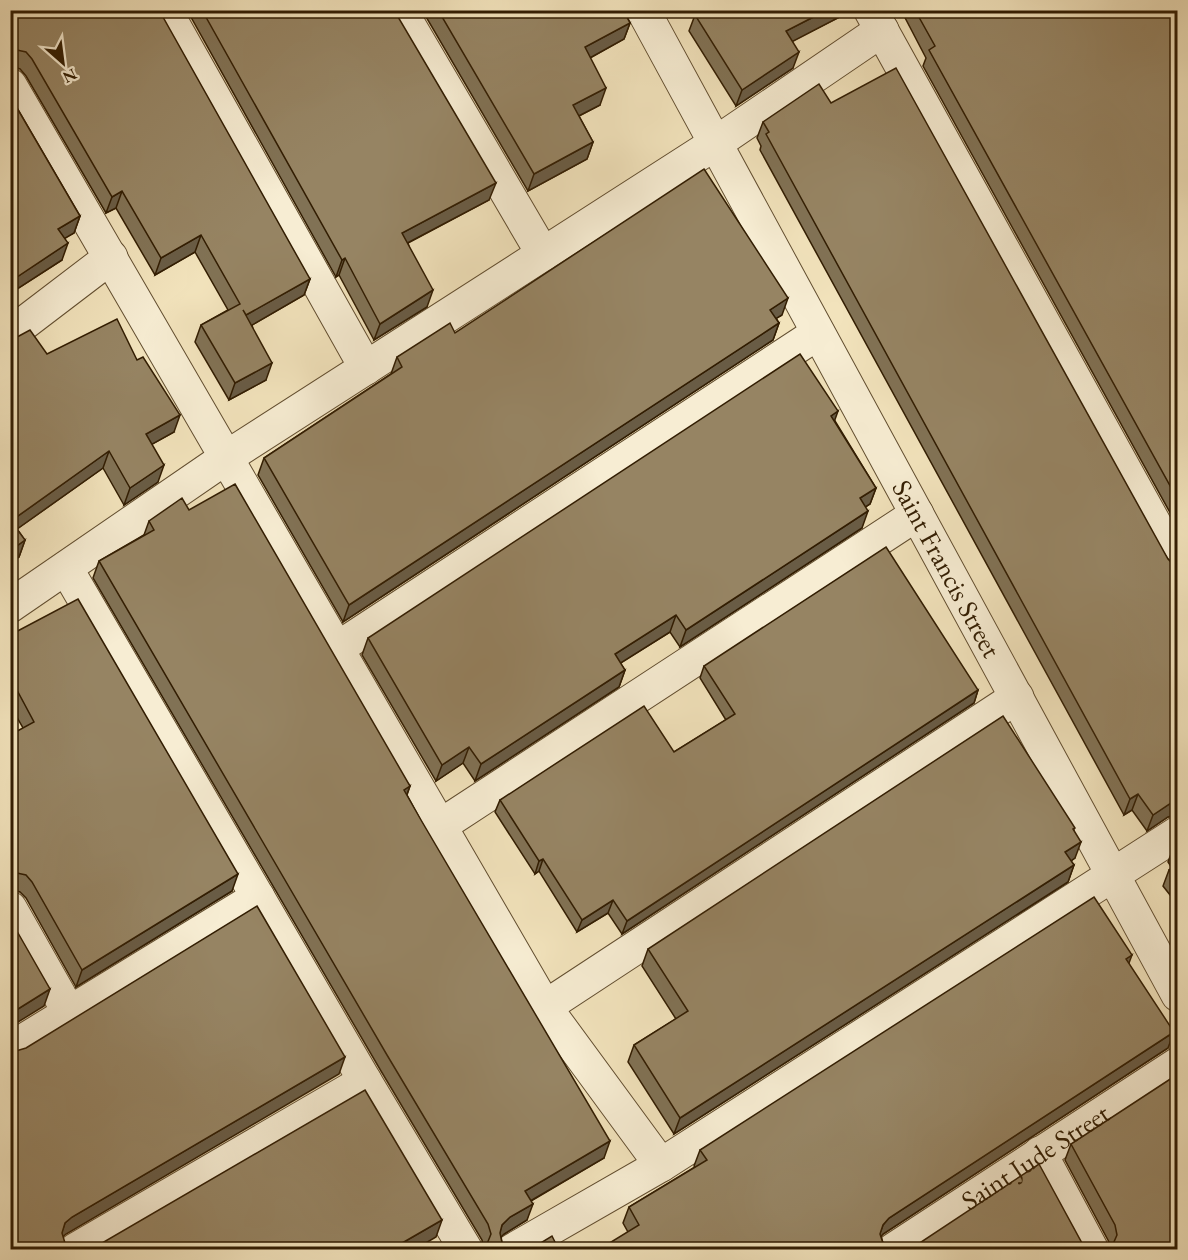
<svg xmlns="http://www.w3.org/2000/svg" width="1188" height="1260" viewBox="0 0 1188 1260" font-family="'EB Garamond',serif">
<style>
.lines{fill:none;stroke-linecap:round;stroke-linejoin:round}
.street-casing{stroke:#624e30;stroke-width:35}
.street{stroke:#f7edd3;stroke-width:33}
.wall{fill:#817255;stroke:#321d02;stroke-width:1.5}
.shaded-wall{fill:#695c45;stroke:#321d02;stroke-width:1.5}
.building{fill:#968463;stroke:#321d02;stroke-width:1.5}
.labels{text-anchor:middle;stroke-width:4.5;stroke-linejoin:round;paint-order:stroke}
.street-label{font-size:27px;fill:#321d02;stroke:#f7edd3}
</style>
<rect width="100%" height="100%" fill="#f2e3bc"/>
<filter id="stains"><feTurbulence type="fractalNoise" baseFrequency=".00333" numOctaves="4"/><feColorMatrix values="0 0 0 0 .2 0 0 0 0 .09 0 0 0 0 .02 0 0 0 .5 -.17"/></filter>
<radialGradient id="worn" r=".72"><stop offset=".6" stop-color="#630" stop-opacity="0"/><stop offset="1" stop-color="#630" stop-opacity=".3"/></radialGradient>
<g class="lines">
<defs>
<g id="street">
<path d="M165,10l201,358"/>
<path d="M400,10l143,244"/>
<path id="s1" d="M643,10l535,985"/>
<path d="M871,11l307,555"/>
<path d="M10,85l535,922 116,158"/>
<path d="M10,334l101,-77"/>
<path d="M66,568l299,513 101,169"/>
<path d="M10,606l217,-149 489,-314 166,-113"/>
<path d="M338,648l480,-315"/>
<path d="M440,826l477,-312"/>
<path d="M10,908l60,106"/>
<path d="M545,1007l472,-310"/>
<path d="M10,1049l248,-152"/>
<path d="M1040,1153l52,97"/>
<path d="M75,1250l290,-169"/>
<path d="M513,1250l148,-85 517,-332"/>
<path id="s2" d="M893,1250l285,-186"/>
</g>
</defs>
<!-- street casing -->
<use href="#street" class="street-casing"/>
<!-- street -->
<use href="#street" class="street"/>
</g>
<!-- wall -->
<g class="wall">
<path d="M10,10l300,269 -6,16 -52,30 14,55 -37,20 -34,-58 6,-17 27,-15 -33,-58 -40,23 -39,-67 -10,5 -80,-137 -6,-7 -9,-3z"/>
<path d="M187,10h207l95,190 -81,43 19,64 -53,33 -35,-65 -3,2z"/>
<path d="M422,10h201l7,13 -6,16 -34,19 10,47 -21,11 14,26 -6,17 -59,32z"/>
<path d="M701,10h152l-61,31 1,27 -57,38 -47,-75 6,-16z"/>
<path d="M901,10h277v517l-255,-461 3,-8z"/>
<path d="M10,96l70,120 -6,17 -10,5 -2,22 -51,33z"/>
<path d="M831,103l337,456 7,7 3,1v247l-10,3 -21,14 -15,-21 -8,5 -364,-665 1,-4 -4,-8 6,-16z"/>
<path d="M782,315l-6,3 3,5 -6,17 -430,282 -85,-147 6,-17 127,-84 6,-17 58,-24z"/>
<path d="M47,354l127,78 -22,12 6,38 -34,23 -21,-37 -86,61 8,11 -6,17 -9,6z"/>
<path d="M835,421l41,67 -6,16 -5,3 -3,21 -182,119 -10,-15 -50,31 5,7 -6,17 -144,94 -12,-18 -27,18 -74,-126 6,-17z"/>
<path d="M189,510l221,276 -3,9 197,363 -73,43 -4,19 -23,14 -3,2 1,7 7,7h-25l-2,-10 -101,-169 -288,-493 6,-17 45,-26 5,-14z"/>
<path d="M10,635l222,256 -156,96 -50,-89 -6,-6 -10,-3 13,-161 -13,-23z"/>
<path d="M704,666l274,24 -4,13 -352,231 -14,-21 -31,19 -38,-61 -4,3 -40,-62 5,-12 174,-48 52,-32 -26,-42z"/>
<path d="M1074,830l1,28 -4,3 3,4 -6,17 -394,252 -46,-72 6,-17 42,-26 -34,-53 6,-17z"/>
<path d="M1178,843v62l-15,-19 6,-16 3,-2 -4,-6 6,-16z"/>
<path d="M1129,964l39,84 -285,186 -2,2 2,7 -255,-11 -5,-9 6,-16 66,-40 -1,-1 6,-16z"/>
<path d="M1071,1144l107,106 -68,-3 -1,-5 -44,-82z"/>
</g>
<!-- shaded-wall -->
<g class="shaded-wall">
<path d="M827,10h26l-73,38 6,-17z"/>
<path d="M630,23l-6,16 -45,25 6,-17z"/>
<path d="M17,50l-6,16 -1,-15z"/>
<path d="M799,52l-6,16 -57,38 6,-16z"/>
<path d="M606,88l-6,17 -33,17 6,-17z"/>
<path d="M593,142l-6,17 -59,32 6,-17z"/>
<path d="M496,183l-7,17 -93,49 6,-16z"/>
<path d="M122,191l-6,17 -10,5 6,-16z"/>
<path d="M80,216l-6,17 -22,13 6,-17z"/>
<path d="M201,235l-6,17 -40,23 6,-17z"/>
<path d="M68,243l-6,17 -51,33 6,-16z"/>
<path d="M345,258l-6,17 -3,2 6,-17z"/>
<path d="M310,279l-6,16 -64,37 6,-17z"/>
<path d="M433,290l-6,17 -53,33 6,-16z"/>
<path d="M788,298l-6,17 -18,11 6,-16z"/>
<path d="M779,323l-6,17 -430,282 6,-17z"/>
<path d="M272,363l-6,17 -37,20 6,-17z"/>
<path d="M838,411l-6,17 -1,-12z"/>
<path d="M180,415l-6,17 -34,19 6,-17z"/>
<path d="M109,451l-6,17 -93,66 1,-13z"/>
<path d="M164,465l-6,17 -34,23 6,-17z"/>
<path d="M876,488l-6,16 -17,11 7,-17z"/>
<path d="M868,511l-6,17 -182,119 6,-17z"/>
<path d="M25,540l-6,17 -9,6v-12z"/>
<path d="M676,615l-6,17 -62,39 7,-17z"/>
<path d="M625,670l-6,17 -144,94 6,-17z"/>
<path d="M978,690l-4,13 -352,231 5,-13z"/>
<path d="M469,747l-6,16 -27,18 6,-16z"/>
<path d="M410,786l-6,16v-12z"/>
<path d="M1138,794l-6,16 -8,5 6,-16z"/>
<path d="M1178,800v14l-10,3 -21,14 6,-16 21,-14z"/>
<path d="M1081,842l-6,16 -16,11 6,-17z"/>
<path d="M543,859l-4,12 -4,3 4,-13z"/>
<path d="M1074,865l-6,17 -394,252 6,-16z"/>
<path d="M17,873l-6,16 -1,-15z"/>
<path d="M238,874l-6,17 -156,96 6,-17z"/>
<path d="M613,900l-5,13 -31,19 5,-12z"/>
<path d="M1132,955l-6,16v-12z"/>
<path d="M50,989l-6,17 -34,21v-13z"/>
<path d="M1174,1032l-6,16 -285,186 -6,7 6,-16 6,-7z"/>
<path d="M345,1057l-6,17 -273,160 -7,6 6,-17 7,-6z"/>
<path d="M610,1141l-6,17 -84,49 5,-16z"/>
<path d="M533,1204l-6,16 -23,14 -7,7 5,-16 8,-8z"/>
<path d="M442,1220l-6,17 -22,13h-24z"/>
</g>
<!-- building -->
<g class="building">
<path d="M10,10h149l151,269 -64,36 -3,-5 29,53 -37,20 -34,-58 39,-21 -39,-69 -40,23 -39,-67 -10,6 -80,-138 -6,-7 -9,-2 -7,1z"/>
<path d="M202,10h192l102,173 -94,50 31,57 -53,34 -35,-66 -3,2z"/>
<path d="M438,10h185l7,13 -45,24 21,41 -33,17 20,37 -59,32z"/>
<path d="M701,10h126l-41,21 13,21 -57,38 -47,-75z"/>
<path d="M915,10h263v490l-249,-450 6,-4z"/>
<path d="M896,68l272,491 7,7 3,1v233l-4,1 -21,14 -15,-21 -8,5 -364,-665 3,-2 -6,-10 56,-38 12,19z"/>
<path d="M10,96l70,120 -22,13 10,14 -51,34 -7,-11z"/>
<path d="M704,169l84,129 -18,12 9,13 -430,282 -85,-147 138,-91 -5,-10 53,-34 5,10z"/>
<path d="M117,319l20,41 6,-3 37,58 -34,19 18,31 -34,23 -21,-37 -98,70 14,19 -15,11v-209l9,-6 11,-6 17,24z"/>
<path d="M800,354l38,57 -7,5 45,72 -16,10 8,13 -182,119 -10,-15 -61,39 10,16 -144,94 -12,-17 -27,18 -74,-127z"/>
<path d="M235,484l175,302 -6,4 17,30 189,321 -85,50 8,13 -23,13 -8,8 -2,8 2,10 7,7h-19l-3,-6 4,-10 -3,-10 -101,-169 -288,-494 55,-31 -5,-9 33,-23 7,12z"/>
<path d="M886,547l92,143 -351,231 -14,-21 -31,20 -39,-61 -4,2 -39,-61 144,-94 30,46 61,-38 -31,-48z"/>
<path d="M78,599l160,275 -156,96 -50,-88 -6,-7 -9,-2 -7,1v-139l24,-13 -24,-45v-42z"/>
<path d="M1003,716l72,112 -2,1 8,13 -16,10 9,13 -394,253 -46,-73 54,-34 -40,-62z"/>
<path d="M1178,843v8l-4,-5z"/>
<path d="M1178,864v17l-9,-11z"/>
<path d="M1094,897l38,58 -6,4 48,73 -285,186 -6,7 -3,9 3,9 6,7h-291l41,-25 -10,-18 78,-47 -7,-10z"/>
<path d="M257,906l88,151 -273,160 -7,6 -3,10 3,10 8,7h-63v-200l6,1 10,-3z"/>
<path d="M10,919l40,70 -40,25z"/>
<path d="M1178,1074v176h-70l5,-6 4,-9 -2,-10 -44,-81z"/>
<path d="M365,1090l77,130 -52,30h-300z"/>
<path d="M1039,1164l43,79 6,7h-179z"/>
<path d="M552,1236l7,14h-30z"/>
</g>
<g class="labels">
<!-- street labels -->
<g class="street-label">
<text dy="9" stroke="none"><textPath href="#s1" startOffset="636">Saint Francis Street</textPath></text>
<text dy="9" stroke="none"><textPath href="#s2" startOffset="170">Saint Jude Street</textPath></text>
</g>
</g>
<!-- margin -->
<rect width="1188" height="1260" fill="none" stroke="#f2e3bc" stroke-width="36"/>
<rect x="12" y="12" width="1164" height="1236" fill="none" stroke="#321d02" stroke-width="3"/>
<rect x="18" y="18" width="1152" height="1224" fill="none" stroke="#321d02" stroke-width="1.5"/>
<!-- north arrow -->
<g transform="translate(63 63) rotate(152)" stroke="#f7edd3" stroke-width="4.5" paint-order="stroke">
<path d="M0-4.5L10 22L0 15L-10 22Z" fill="#321d02"/>
<text y="-9" font-size="16" font-weight="bold" text-anchor="middle" fill="#321d02">N</text>
</g>
<rect width="100%" height="100%" filter="url(#stains)"/>
<rect width="100%" height="100%" fill="url(#worn)"/>
</svg>
